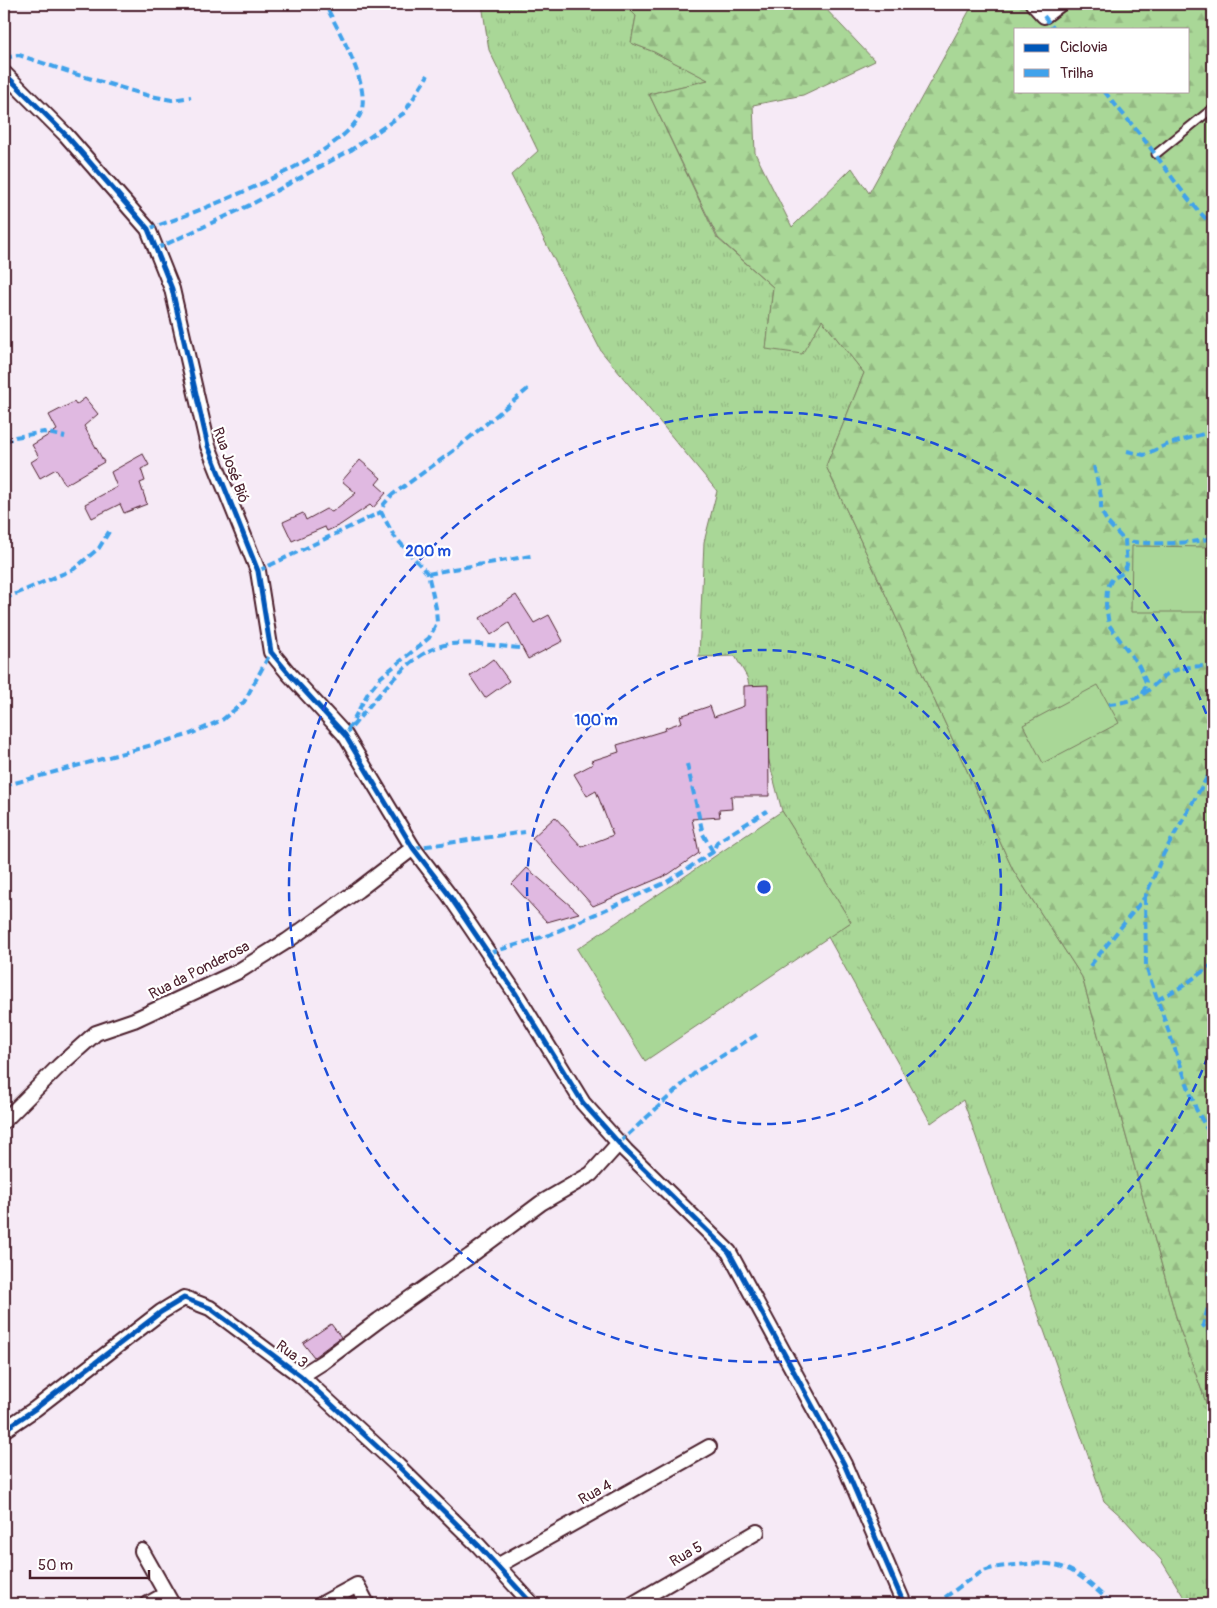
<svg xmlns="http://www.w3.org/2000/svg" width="1217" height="1608" viewBox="0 0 1217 1608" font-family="Pangolin,sans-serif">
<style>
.grass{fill:url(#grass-tufts);stroke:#7a7b61}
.forest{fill:url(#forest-firs);stroke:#7a7b61;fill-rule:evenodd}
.pitch{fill:#a9d797;stroke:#7a7b61}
.building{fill:#e0b9e1;stroke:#4a1f2b}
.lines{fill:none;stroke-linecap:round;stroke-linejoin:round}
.service-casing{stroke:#4a1f2b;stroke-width:11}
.minor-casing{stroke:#4a1f2b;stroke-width:18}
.service{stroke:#fff;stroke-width:7}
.minor{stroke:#fff;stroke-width:14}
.quiet{stroke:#40a2eb;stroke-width:4;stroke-dasharray:8 4;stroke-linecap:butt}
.cycleway-casing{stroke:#fff;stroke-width:8}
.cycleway{stroke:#0057b8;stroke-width:5}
.ring{fill:none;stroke:#1d4ed8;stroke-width:2.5;stroke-dasharray:9 6}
.labels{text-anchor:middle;stroke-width:4.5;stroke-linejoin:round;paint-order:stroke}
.street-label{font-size:15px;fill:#4a1f2b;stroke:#fff}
.centre{fill:#1d4ed8;stroke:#fff;stroke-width:2.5}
.ring-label{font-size:15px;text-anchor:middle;font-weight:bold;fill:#1d4ed8;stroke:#fff;stroke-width:4.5;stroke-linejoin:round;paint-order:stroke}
</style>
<defs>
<pattern id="grass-tufts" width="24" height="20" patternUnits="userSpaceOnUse" patternTransform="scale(1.25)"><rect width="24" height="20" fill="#a9d797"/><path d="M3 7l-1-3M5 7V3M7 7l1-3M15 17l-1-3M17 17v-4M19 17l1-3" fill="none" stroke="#93b882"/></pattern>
<pattern id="forest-firs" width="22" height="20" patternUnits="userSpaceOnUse" patternTransform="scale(1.25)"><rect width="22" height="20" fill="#a9d797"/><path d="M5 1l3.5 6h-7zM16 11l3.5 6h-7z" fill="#93b882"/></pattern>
</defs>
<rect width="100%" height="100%" fill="#f6eaf6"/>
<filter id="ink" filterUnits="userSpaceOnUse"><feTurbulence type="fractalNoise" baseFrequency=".02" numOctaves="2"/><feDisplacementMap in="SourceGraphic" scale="10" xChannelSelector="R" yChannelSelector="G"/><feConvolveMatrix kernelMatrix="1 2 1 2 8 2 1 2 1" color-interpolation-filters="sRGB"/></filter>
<g filter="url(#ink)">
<!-- grass -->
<path class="grass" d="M482,4h142l12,12 -5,27 23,9 55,28 -60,14 68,144 56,49 -7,62 56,-29 42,53 -38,93 187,404 69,107 96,347 35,98v182h-25l-27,-44 -37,-41 -20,-18 -141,-401 -32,23 -103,-186 23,-15 -69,-111 -35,-134 -12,-21 -36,1 5,-115 13,-51 -116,-140 -90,-176 27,-24 -49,-101z"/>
<!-- forest -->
<path class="forest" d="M624,4h199l1,3 51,54 -72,34 -50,10 2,48 37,74 60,-59 17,25 104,-189h240v1418l-35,-98 -96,-347 -69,-107 -187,-404 38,-93 -42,-53 -20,34 -36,-5 7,-62 -55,-49 -69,-144 59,-14 -54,-28 -23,-9 5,-27zM1016,29h172v62h-172z"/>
<!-- pitch -->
<g class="pitch">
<path d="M1132,546l81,1v65h-82z"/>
<path d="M1098,685l21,38 -76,40 -20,-38z"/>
<path d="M782,811l69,111 -206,139 -68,-112z"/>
</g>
<!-- building -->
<g class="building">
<path d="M85,398l13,16 -14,12 20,36 -39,23 -9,-16 -16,9 -9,-16 8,-5 -7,-12 25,-15 -8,-15 25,-13 2,3z"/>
<path d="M143,454l6,11 -8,4 4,12 -5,2 7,21 -23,9 -4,-9 -28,14 -7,-14 32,-17 -6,-15z"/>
<path d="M360,460l21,18 -5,6 10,9 -13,15 -3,-3 -30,20 -13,6 -2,-4 -33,14 -9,-19 20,-9 3,7 20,-11 6,3 24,-19 -14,-12z"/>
<path d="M516,595l18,28 15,-8 14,26 -35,18 -19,-36 -18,12 -11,-17z"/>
<path d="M493,659l16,22 -24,17 -15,-22z"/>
<path d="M768,685l1,111h-38l1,13 -13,1 1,7 -28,2 7,34 -30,21 -76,32 -61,-68 23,-21 27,30 31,-12 -17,-44 -9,5 -13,-22 19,-10 -2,-3 28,-9 -2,-7 49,-15 -1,-2 17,-6 -2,-6 30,-10 4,11 30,-11v-20z"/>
<path d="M527,868l52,45 -32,9 -35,-38z"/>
<path d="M331,1324l10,13 -27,20 -11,-14z"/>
</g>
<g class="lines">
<defs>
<path id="service" d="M1156,154l57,-46"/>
<g id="minor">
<path d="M1033,4l11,12 16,-12"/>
<path d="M4,73l62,62 82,94 24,60 36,157 50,125 13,81 19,23 55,60 68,113 36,47 67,99 67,109 43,48 103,101 115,212 60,140"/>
<path d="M4,1121l55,-55 37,-33 38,-13 105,-49 48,-30 71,-51 55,-42"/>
<path d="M301,1376l22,-14 56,-42 91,-64 71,-53 50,-29 28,-31"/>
<path d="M4,1430l31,-21 126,-97 23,-14 26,10 91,68 97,90 80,79 54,59"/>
<path d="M142,1551l30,53"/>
<path d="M497,1566l212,-119"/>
<path d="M148,1604l18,-10"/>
<path d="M322,1604l35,-19 10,19"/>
<path d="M633,1604l124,-72"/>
</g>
</defs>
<!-- service casing -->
<use href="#service" class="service-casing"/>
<!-- minor casing -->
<use href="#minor" class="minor-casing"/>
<!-- service -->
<use href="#service" class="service"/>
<!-- minor -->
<use href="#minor" class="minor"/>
<!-- quiet -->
<g class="quiet">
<path d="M1044,16l10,13"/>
<path d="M4,58l15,-3 56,19 71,21 26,5 19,-3"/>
<path d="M1104,91c17,21 35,41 51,63 18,24 35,51 58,71"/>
<path d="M148,229c44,-15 204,-74 214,-120 6,-29 -24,-79 -37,-105"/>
<path d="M156,249l96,-45 99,-54 53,-37 24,-38"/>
<path d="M4,442l11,-5 29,-5 21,5"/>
<path d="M1127,451l17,4 22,-10 47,-14"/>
<path d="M1094,466l7,31v14l7,12 17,18"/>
<path d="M258,571l123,-59"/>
<path d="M428,574l25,-5 78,-13"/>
<path d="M4,599l70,-30 25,-21 11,-18"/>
<path d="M519,648c-22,-2 -46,-6 -69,-4 -41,5 -79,62 -105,91l23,-42 13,-16 48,-39 8,-15 -1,-15 -8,-34 -34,-38 -13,-24 3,-8 8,-9 64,-46 73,-61"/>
<path d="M1210,666l3,57"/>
<path d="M1143,694l3,-12 -7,-16 -30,-41 -3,-20 1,-16 5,-10 11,-6 4,-8 -2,-24c19,3 72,4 88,-4"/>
<path d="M1109,704c9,-1 18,-2 27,-6 12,-5 21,-17 31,-24 8,-6 39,-11 46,-5"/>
<path d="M687,764l16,70 10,18"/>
<path d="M1212,769l-2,-21 3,-17"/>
<path d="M4,786l184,-51 34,-15 22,-18 27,-50"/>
<path d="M413,848l112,-16"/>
<path d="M1145,897l1,70 50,142 17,31"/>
<path d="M489,953l60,-18 118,-53 46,-30 4,-10 50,-31"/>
<path d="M1090,966l55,-69 19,-44 49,-86"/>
<path d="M1157,1000l26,-14 30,-22"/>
<path d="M619,1143l78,-72 63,-38"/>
<path d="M1213,1262l-3,8 2,24 -9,31 10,12"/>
<path d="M1213,1342l-1,9 1,2"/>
<path d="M935,1604c15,-9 29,-22 45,-31 11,-6 24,-7 37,-8 50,-6 60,7 95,39"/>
</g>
<defs>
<g id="cycleway">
<path d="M4,73l62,62 82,94 24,60 36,157 50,125 13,81 19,23 55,60 68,113 36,47 67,99 67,109 43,48 103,101 115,212 60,140"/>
<path d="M4,1430l31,-21 126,-97 23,-14 26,10 91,68 97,90 80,79 54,59"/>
</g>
</defs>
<!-- cycleway casing -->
<use href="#cycleway" class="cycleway-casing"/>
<!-- cycleway -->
<use href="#cycleway" class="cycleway"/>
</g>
</g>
<!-- distance rings -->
<g class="ring">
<circle cx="764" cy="887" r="237"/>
<path d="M1213 1042A475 475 0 1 1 1213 732"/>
</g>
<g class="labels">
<!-- street labels -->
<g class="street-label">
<text transform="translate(231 465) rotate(70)" y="5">Rua José Bió</text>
<text transform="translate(199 970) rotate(-27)" y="5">Rua da Ponderosa</text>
<text transform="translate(292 1354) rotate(37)" y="5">Rua 3</text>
<text transform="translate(595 1492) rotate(-29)" y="5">Rua 4</text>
<text transform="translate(686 1554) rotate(-30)" y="5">Rua 5</text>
</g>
</g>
<circle cx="764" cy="887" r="8" class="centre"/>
<g class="ring-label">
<text x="428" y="556">200 m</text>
<text x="596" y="725">100 m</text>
</g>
<!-- margin -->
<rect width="1217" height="1608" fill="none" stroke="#fff" stroke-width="20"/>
<rect x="10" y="10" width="1197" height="1588" fill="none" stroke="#4a1f2b" stroke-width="2" filter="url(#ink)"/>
<!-- legend -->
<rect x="1014" y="28" width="175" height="65" fill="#ffffff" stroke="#b7a5aa"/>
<rect x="1024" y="44" width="25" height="8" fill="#0057b8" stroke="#b7a5aa"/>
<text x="1060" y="52" font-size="15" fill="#4a1f2b">Ciclovia</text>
<rect x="1024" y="69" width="25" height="8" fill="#40a2eb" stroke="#b7a5aa"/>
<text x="1060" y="78" font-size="15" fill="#4a1f2b">Trilha</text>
<!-- scale -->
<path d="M30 1570v8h119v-8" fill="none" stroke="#4a1f2b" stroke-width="2.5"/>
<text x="38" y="1570" font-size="15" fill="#4a1f2b" stroke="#ffffff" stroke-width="4" paint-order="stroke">50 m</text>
</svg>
